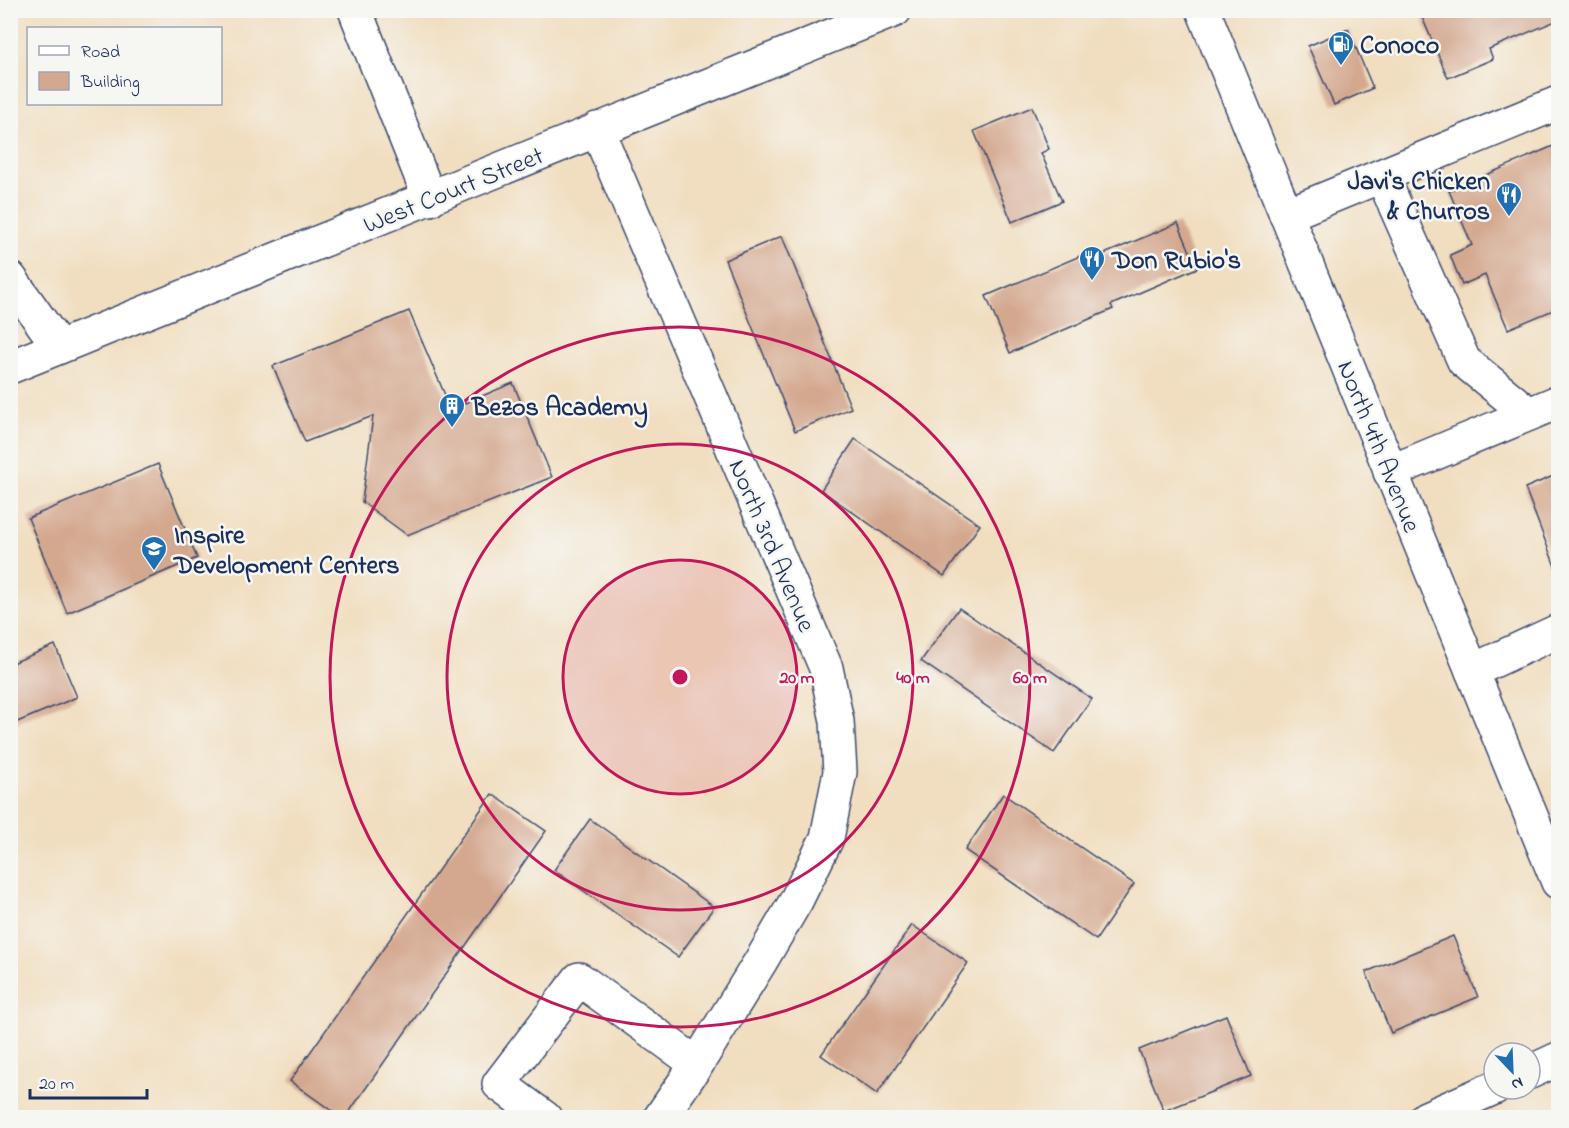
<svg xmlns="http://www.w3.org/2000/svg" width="1569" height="1128" viewBox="0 0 1569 1128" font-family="'Indie Flower',sans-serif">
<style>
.building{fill:#d4a88f}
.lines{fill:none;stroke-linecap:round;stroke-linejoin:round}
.minor-casing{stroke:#3b496d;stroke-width:36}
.major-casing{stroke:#3b496d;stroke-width:36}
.minor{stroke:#fff;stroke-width:33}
.major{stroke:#fff;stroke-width:33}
.ring{fill:none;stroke:#c2185b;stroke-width:3}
.labels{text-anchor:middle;stroke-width:5;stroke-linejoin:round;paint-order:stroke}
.poi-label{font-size:26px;font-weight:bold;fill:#1b2f5e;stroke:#f6f6f2;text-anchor:start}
.street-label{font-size:26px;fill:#1b2f5e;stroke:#f6f6f2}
.centre{fill:#c2185b;stroke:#f6f6f2;stroke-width:3}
.ring-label{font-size:18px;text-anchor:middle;font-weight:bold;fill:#c2185b;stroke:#f6f6f2;stroke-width:5;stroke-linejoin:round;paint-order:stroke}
</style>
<rect width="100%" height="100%" fill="#f6f6f2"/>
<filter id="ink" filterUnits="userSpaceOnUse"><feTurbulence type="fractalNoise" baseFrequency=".0167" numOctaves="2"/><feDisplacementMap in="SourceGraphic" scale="12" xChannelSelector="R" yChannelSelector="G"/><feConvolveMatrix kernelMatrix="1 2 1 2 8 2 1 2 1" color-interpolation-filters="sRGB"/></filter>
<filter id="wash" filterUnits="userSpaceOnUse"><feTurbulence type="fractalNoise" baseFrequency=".008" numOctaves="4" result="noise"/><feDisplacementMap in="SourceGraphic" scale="24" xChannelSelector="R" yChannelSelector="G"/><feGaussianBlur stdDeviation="1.35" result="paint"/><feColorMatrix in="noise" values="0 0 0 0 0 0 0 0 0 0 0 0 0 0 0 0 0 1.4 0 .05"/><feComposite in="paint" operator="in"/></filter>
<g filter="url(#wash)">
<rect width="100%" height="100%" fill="#f1dec0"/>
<g id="blocks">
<!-- building -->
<g class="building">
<path d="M1419,10h139v10l-69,29 4,10 -45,19z"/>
<path d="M1348,29l25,59 -39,17 -26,-59z"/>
<path d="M1032,107l17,42 -8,4 21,48 -50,21 -38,-91z"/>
<path d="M1558,144v164l-50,21 -23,-54 -23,10 -12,-30 22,-10 -23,-54z"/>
<path d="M1178,223l19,45 -86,37 2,4 -103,44 -24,-57 101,-43 3,7z"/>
<path d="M782,236l69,172 -56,23 -70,-171z"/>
<path d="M409,311l42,98 62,-26 39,94 -145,58 -45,-33 11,-86 -68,26 -32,-76z"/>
<path d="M855,439l125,86 -36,51 -123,-86z"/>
<path d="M158,464l39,94 -130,55 -39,-95z"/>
<path d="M1558,474v94l-2,1 -31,-81z"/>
<path d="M959,608l133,91 -38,54 -133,-92z"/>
<path d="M55,645l22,52 -67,28v-61z"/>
<path d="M492,794l54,37 -201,287h-3l-52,-37z"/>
<path d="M1003,794l131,90 -38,56 -131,-90z"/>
<path d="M590,819l124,88 -36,50 -124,-87z"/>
<path d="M912,925l56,38 -91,131 -56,-39z"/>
<path d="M1453,936l25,61 -87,36 -25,-61z"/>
<path d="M1226,1015l25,61 -87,35 -25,-61z"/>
</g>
</g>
</g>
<g filter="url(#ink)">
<use href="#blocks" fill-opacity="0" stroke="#3b496d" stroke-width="1.5"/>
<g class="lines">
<defs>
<g id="minor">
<path d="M355,10l75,189"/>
<path d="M597,129l229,539 11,53 3,51 -13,66 -31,63 -34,58 -65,105 -37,54"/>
<path d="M1382,176l82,185 65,53"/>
<path d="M1286,215l272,-112"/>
<path d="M10,278l49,69"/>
<path d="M10,367c295,-119 590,-239 885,-357"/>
<path d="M1390,472l168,-70"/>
<path d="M1472,671l86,-40"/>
<path d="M1530,1072l28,-13"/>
<path d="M545,1118l-46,-34 80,-105 118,85"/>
<path d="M1426,1118l68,-30"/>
</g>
<path id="major" d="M1203,10l355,872"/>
</defs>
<!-- minor casing -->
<use href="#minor" class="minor-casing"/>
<!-- major casing -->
<use href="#major" class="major-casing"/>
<!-- minor -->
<use href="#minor" class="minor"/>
<!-- major -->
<use href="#major" class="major"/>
</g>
</g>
<!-- distance rings -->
<circle cx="680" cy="677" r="117" fill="#c2185b" fill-opacity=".12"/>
<g class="ring">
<circle cx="680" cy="677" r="117"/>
<circle cx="680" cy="677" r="233"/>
<circle cx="680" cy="677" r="350"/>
</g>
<!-- icons -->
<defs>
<symbol id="fuel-pin" viewBox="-11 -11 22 30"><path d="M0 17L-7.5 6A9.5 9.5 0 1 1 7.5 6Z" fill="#1f6fb2" stroke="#f6f6f2"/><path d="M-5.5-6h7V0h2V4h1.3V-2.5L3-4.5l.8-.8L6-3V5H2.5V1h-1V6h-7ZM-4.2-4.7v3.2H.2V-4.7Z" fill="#fff"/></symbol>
<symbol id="restaurant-pin" viewBox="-11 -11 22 30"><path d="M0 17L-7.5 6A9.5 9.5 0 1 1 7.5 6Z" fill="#1f6fb2" stroke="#f6f6f2"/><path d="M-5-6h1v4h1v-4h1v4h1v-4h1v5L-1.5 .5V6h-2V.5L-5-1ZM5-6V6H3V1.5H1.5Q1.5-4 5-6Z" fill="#fff"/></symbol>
<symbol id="building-pin" viewBox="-11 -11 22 30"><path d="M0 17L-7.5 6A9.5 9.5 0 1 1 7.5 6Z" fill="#1f6fb2" stroke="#f6f6f2"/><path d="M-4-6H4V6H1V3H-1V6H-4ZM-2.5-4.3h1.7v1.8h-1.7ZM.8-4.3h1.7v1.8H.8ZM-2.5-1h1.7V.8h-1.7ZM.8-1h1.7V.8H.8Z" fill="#fff"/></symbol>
<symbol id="school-pin" viewBox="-11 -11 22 30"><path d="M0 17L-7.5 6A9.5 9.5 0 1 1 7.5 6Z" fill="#1f6fb2" stroke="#f6f6f2"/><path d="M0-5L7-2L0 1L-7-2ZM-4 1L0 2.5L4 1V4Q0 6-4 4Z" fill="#fff"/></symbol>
</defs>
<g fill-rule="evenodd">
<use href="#fuel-pin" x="1326" y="29" width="30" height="40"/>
<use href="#restaurant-pin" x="1494" y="180" width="30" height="40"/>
<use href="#restaurant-pin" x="1077" y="244" width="30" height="40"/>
<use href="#building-pin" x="437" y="391" width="30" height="40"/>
<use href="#school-pin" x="139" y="534" width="30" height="40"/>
</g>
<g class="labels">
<!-- poi labels -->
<g class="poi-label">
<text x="1360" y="53">Conoco</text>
<text x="1490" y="189" text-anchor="end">Javi's Chicken<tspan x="1490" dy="30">&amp; Churros</tspan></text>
<text x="1112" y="268">Don Rubio's</text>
<text x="472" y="415">Bezos Academy</text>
<text x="174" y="543">Inspire<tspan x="174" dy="30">Development Centers</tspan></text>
</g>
<!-- street labels -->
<g class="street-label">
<text transform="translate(453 189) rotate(-22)" y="9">West Court Street</text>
<text transform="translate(1380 446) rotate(68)" y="9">North 4th Avenue</text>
<text transform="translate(773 545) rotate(67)" y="9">North 3rd Avenue</text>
</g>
</g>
<circle cx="680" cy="677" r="9" class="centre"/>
<g class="ring-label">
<text x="797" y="683">20 m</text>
<text x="913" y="683">40 m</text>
<text x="1030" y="683">60 m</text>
</g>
<!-- margin -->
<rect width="1569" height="1128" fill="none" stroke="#f6f6f2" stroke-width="36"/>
<!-- legend -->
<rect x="27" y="27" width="195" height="78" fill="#f6f6f2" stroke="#9ea6b7" stroke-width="1.5"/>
<rect x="39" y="46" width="30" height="9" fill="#ffffff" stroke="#9ea6b7" stroke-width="1.5"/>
<text x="81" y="57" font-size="18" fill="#1b2f5e">Road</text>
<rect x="39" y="72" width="30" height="18" fill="#d4a88f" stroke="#9ea6b7" stroke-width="1.5"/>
<text x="81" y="87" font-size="18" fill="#1b2f5e">Building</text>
<!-- north arrow -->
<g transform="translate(1512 1071) rotate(157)"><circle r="28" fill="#f6f6f2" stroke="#9ea6b7" stroke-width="1.5"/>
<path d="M0-4.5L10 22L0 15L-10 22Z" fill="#1f6fb2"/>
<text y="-9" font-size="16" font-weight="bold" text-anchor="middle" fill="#1b2f5e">N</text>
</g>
<!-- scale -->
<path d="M30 1089v9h117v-9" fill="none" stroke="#1b2f5e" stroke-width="3"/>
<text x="39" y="1089" font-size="18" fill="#1b2f5e" stroke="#f6f6f2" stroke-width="4.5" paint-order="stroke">20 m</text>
</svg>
